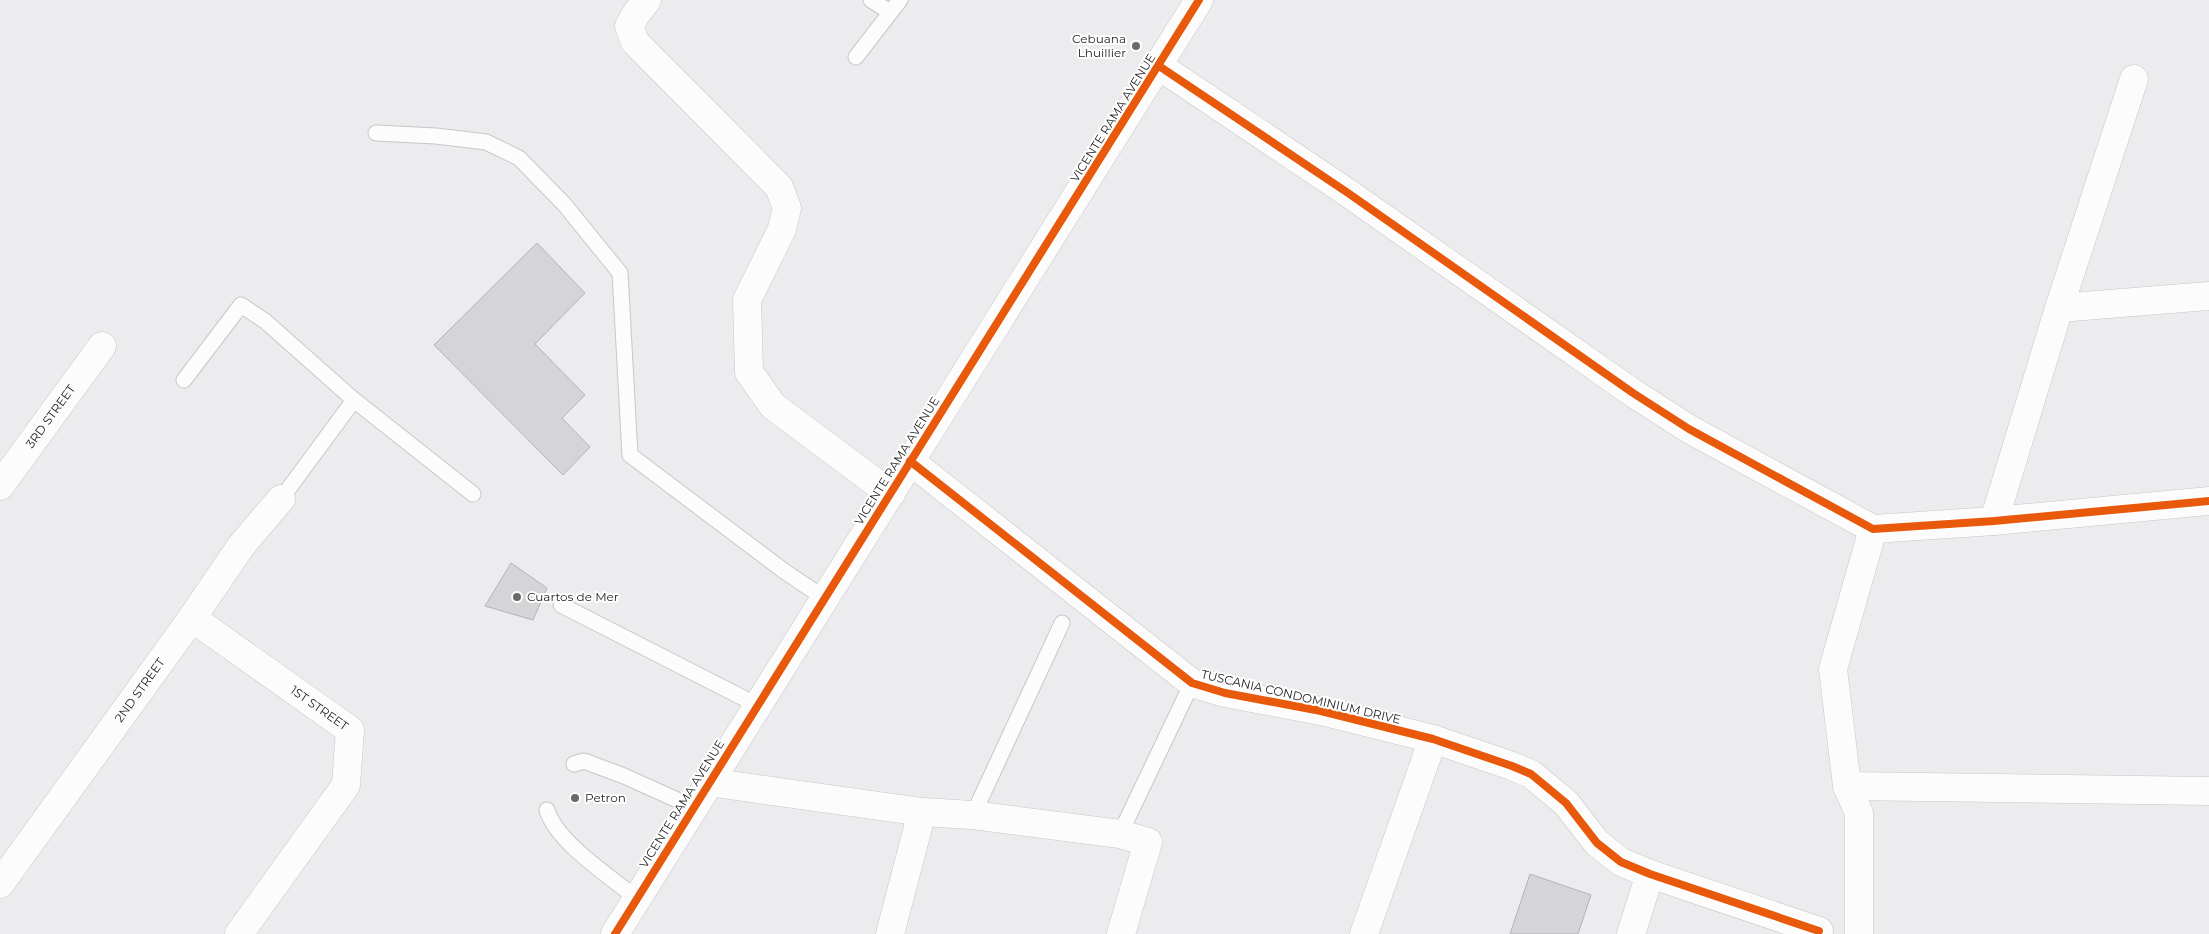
<svg xmlns="http://www.w3.org/2000/svg" width="2209" height="934" viewBox="0 0 2209 934" font-family="Montserrat,sans-serif">
<style>
.building{fill:#d5d4d6;stroke:#b4b3b5}
.lines{fill:none;stroke-linecap:round;stroke-linejoin:round}
.service-casing{stroke:#c7c7c9;stroke-width:17}
.minor-casing{stroke:#c7c7c9;stroke-width:29}
.secondary-casing{stroke:#c7c7c9;stroke-width:29}
.service{stroke:#fcfcfc;stroke-width:15}
.minor{stroke:#fcfcfc;stroke-width:28}
.secondary{stroke:#fcfcfc;stroke-width:28}
.cycleway-casing{stroke:#fff;stroke-width:11}
.cycleway{stroke:#e8590c;stroke-width:8}
.poi-dot{fill:#6a6a6c;stroke:#fff;stroke-width:2}
.labels{text-anchor:middle;stroke-width:4;stroke-linejoin:round;paint-order:stroke}
.poi-label{font-size:12px;fill:#242426;stroke:#fff;text-anchor:start}
.street-label{font-size:12px;fill:#242426;stroke:#fff}
</style>
<rect width="100%" height="100%" fill="#ecebee"/>
<!-- building -->
<g class="building">
<path d="M537,243l48,50 -50,51 50,51 -23,23 28,29 -27,28 -129,-130z"/>
<path d="M511,563l36,25 -14,32 -48,-14z"/>
<path d="M1530,874l61,21 -13,39h-68z"/>
</g>
<g class="lines">
<defs>
<g id="service">
<path d="M871,0l19,12"/>
<path d="M856,57l44,-57"/>
<path d="M376,133l60,3 50,6 33,16 45,46 56,69 10,182 154,116 40,27"/>
<path d="M184,380l57,-75 24,16 89,79 119,94"/>
<path d="M281,499l73,-99"/>
<path d="M561,605l196,100"/>
<path d="M574,764l10,-3 40,15 69,31"/>
<path d="M547,810c10,33 63,66 90,89"/>
<path d="M973,815l89,-192"/>
<path d="M1120,834l72,-151"/>
</g>
<g id="minor">
<path d="M647,0l-11,14 -7,12 6,16 144,145 8,21 -5,21 -35,71 2,72 24,34 118,88"/>
<path d="M1159,66l189,127 285,200 56,36 184,100 121,-8 215,-20"/>
<path d="M2059,308l150,-12"/>
<path d="M910,461l282,222 33,10 96,18 112,28 79,27 19,8 35,29 31,40 24,19 29,12 169,57"/>
<path id="s1" d="M0,486l102,-140"/>
<path d="M1994,521l65,-213 75,-229"/>
<path id="s2" d="M192,618l158,112 -4,55 -107,149"/>
<path d="M708,782l214,30 51,3 147,19 28,8 -27,92"/>
<path d="M1847,786l362,5"/>
<path id="s3" d="M0,884l192,-266 49,-72 40,-47"/>
<path d="M890,934l32,-122"/>
<path d="M1364,934l69,-195"/>
<path d="M1631,934l19,-60"/>
<path d="M1859,934v-121l-12,-27 -14,-117 40,-140"/>
</g>
<path id="secondary" d="M615,934l584,-934"/>
</defs>
<!-- service casing -->
<use href="#service" class="service-casing"/>
<!-- minor casing -->
<use href="#minor" class="minor-casing"/>
<!-- secondary casing -->
<use href="#secondary" class="secondary-casing"/>
<!-- service -->
<use href="#service" class="service"/>
<!-- minor -->
<use href="#minor" class="minor"/>
<!-- secondary -->
<use href="#secondary" class="secondary"/>
<defs>
<g id="cycleway">
<path d="M1159,66l189,127 285,200 56,36 184,100 121,-8 215,-20"/>
<path d="M910,461l282,222 33,10 96,18 112,28 79,27 19,8 35,29 31,40 24,19 29,12 169,57"/>
<path d="M615,934l584,-934"/>
</g>
</defs>
<!-- cycleway casing -->
<use href="#cycleway" class="cycleway-casing"/>
<!-- cycleway -->
<use href="#cycleway" class="cycleway"/>
</g>
<!-- markers -->
<g class="poi-dot">
<circle cx="1136" cy="46" r="5"/>
<circle cx="517" cy="597" r="5"/>
<circle cx="575" cy="798" r="5"/>
</g>
<g class="labels">
<!-- poi labels -->
<g class="poi-label">
<text x="1126" y="43" text-anchor="end">Cebuana<tspan x="1126" dy="14">Lhuillier</tspan></text>
<text x="527" y="601">Cuartos de Mer</text>
<text x="585" y="802">Petron</text>
</g>
<!-- street labels -->
<g class="street-label">
<text transform="translate(1113 118) rotate(-58)" y="4">VICENTE RAMA AVENUE</text>
<text dy="4" stroke="none"><textPath href="#s1" startOffset="86">3RD STREET</textPath></text>
<text transform="translate(897 461) rotate(-58)" y="4">VICENTE RAMA AVENUE</text>
<text dy="4" stroke="none"><textPath href="#s3" startOffset="239">2ND STREET</textPath></text>
<text transform="translate(1301 697) rotate(13)" y="4">TUSCANIA CONDOMINIUM DRIVE</text>
<text dy="4" stroke="none"><textPath href="#s2" startOffset="156">1ST STREET</textPath></text>
<text transform="translate(682 804) rotate(-58)" y="4">VICENTE RAMA AVENUE</text>
</g>
</g>
</svg>
